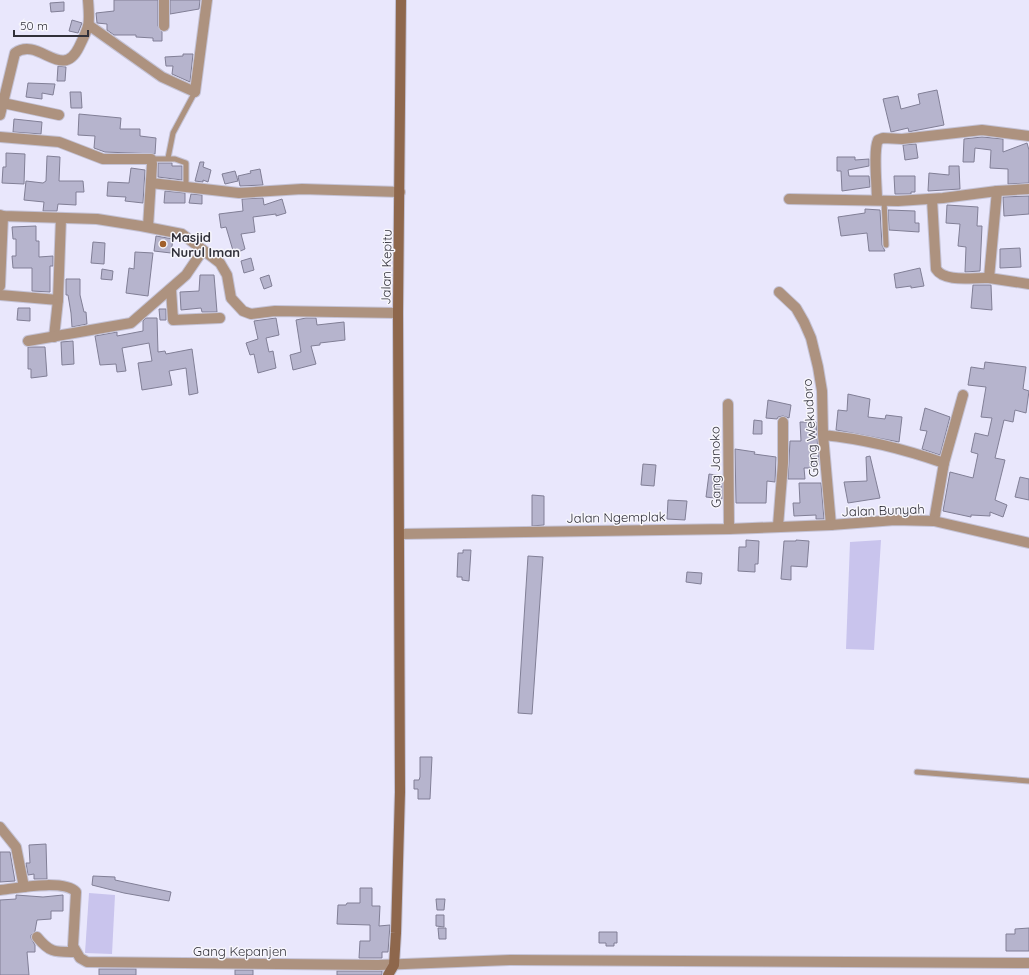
<svg xmlns="http://www.w3.org/2000/svg" width="1029" height="975" viewBox="0 0 1029 975" font-family="Quicksand,sans-serif">
<style>
.green{fill:#c9c4ed}
.building{fill:#b6b4cd;stroke:#817f96}
.lines{fill:none;stroke-linecap:round;stroke-linejoin:round}
.lane-casing{stroke:#c4c2d5;stroke-width:7}
.street-casing{stroke:#c4c2d5;stroke-width:12}
.secondary-casing{stroke:#c4c2d5;stroke-width:12}
.lane{stroke:#ad927f;stroke-width:5}
.street{stroke:#ad927f;stroke-width:10}
.secondary{stroke:#8e674c;stroke-width:10}
.poi-dot{fill:#a1602c;stroke:#f7f6fc;stroke-width:1.5}
.labels{text-anchor:middle;stroke-width:3;stroke-linejoin:round;paint-order:stroke}
.poi-label{font-size:13px;font-weight:bold;fill:#31303a;stroke:#f7f6fc;text-anchor:start}
.street-label{font-size:13px;fill:#31303a;stroke:#f7f6fc}
</style>
<rect width="100%" height="100%" fill="#e9e7fc"/>
<!-- green -->
<g class="green">
<path d="M881,540l-7,110 -28,-1 4,-107z"/>
<path d="M89,893l26,2 -3,59 -27,-1z"/>
</g>
<!-- building -->
<g class="building">
<path d="M114,0h44v26l4,6v9h-9v-3l-17,-1v-2h-22l-7,-5v-6l-10,-1 -1,-10 18,-2z"/>
<path d="M170,0h30l-1,9 -29,5z"/>
<path d="M64,2v9l-13,1 -1,-9z"/>
<path d="M72,20l10,3 -4,10 -9,-2z"/>
<path d="M183,54h10l-3,28 -18,-8 1,-8h-7l-1,-9 18,-1z"/>
<path d="M58,66l8,1 -1,14h-8z"/>
<path d="M28,83l27,1 -2,11 -11,-2v6l-16,-2z"/>
<path d="M937,90l7,35 -31,6 -4,1 -1,-4 -17,4 -8,-33 15,-3 3,13 19,-5 -2,-10z"/>
<path d="M70,92h11l1,16h-11z"/>
<path d="M79,114l42,4 -1,11h20v7l16,2 -1,16 -50,-2 -11,-4 1,-12 -17,-1z"/>
<path d="M14,119l28,3 -1,12 -28,-2z"/>
<path d="M982,137l21,2v13l24,-9 2,7v33l-21,1v-15l-18,-1 1,-18 -16,-2 -1,14h-11l1,-23z"/>
<path d="M916,144l2,14 -13,2 -2,-15z"/>
<path d="M6,153l19,1 -1,30 -22,-1 1,-16h3z"/>
<path d="M47,156l13,1 -1,24h24l1,11h-8v13l-18,-1 -1,7h-14l1,-9 -20,-2 2,-19 17,2 3,-2z"/>
<path d="M837,157h18v3l14,-1v7l-21,4 1,6h20l1,11 -28,4 -1,-20h-4z"/>
<path d="M200,162h4l-1,5 8,3 -3,12 -5,-2v2l-8,-1z"/>
<path d="M158,163h14v3h10v14l-24,-3z"/>
<path d="M949,166h10l1,23 -32,2 1,-18 20,2z"/>
<path d="M131,168l14,2 -2,33 -18,-2 1,-4 -19,-1 1,-14 21,1z"/>
<path d="M260,169l3,16 -23,1 -2,-10 13,-3 -1,-2z"/>
<path d="M235,171l3,10 -13,3 -3,-10z"/>
<path d="M894,176h21v16h-4v2h-16z"/>
<path d="M165,191l20,2v10h-21z"/>
<path d="M191,194l11,1v9l-13,-1z"/>
<path d="M1029,196v18l-25,2 -1,-19z"/>
<path d="M263,198l1,7 18,-6 4,14 -10,3v-2l-23,3 2,15 -14,2 4,15 -11,5 -8,-27 -5,1 -2,-14 24,-3 -1,-12z"/>
<path d="M947,205l31,2 -1,19h5l-2,45 -15,1 1,-25 -8,-1 2,-22 -14,-1z"/>
<path d="M865,209l15,1 2,35 3,6h-16l-2,-18 -26,3 -3,-19 27,-4z"/>
<path d="M888,210l27,1v12h4v9l-30,-2z"/>
<path d="M36,226v15h3v16l14,-1v10h-3v26l-18,-1v-23h-19l-1,-12h4v-17h-3l-1,-12z"/>
<path d="M156,236l17,3 -2,14 -17,-2z"/>
<path d="M93,242l12,1 -1,21 -13,-1z"/>
<path d="M1020,248l1,19 -21,1v-19z"/>
<path d="M135,252l18,1 -5,43 -22,-3 3,-25 5,1z"/>
<path d="M251,258l3,12 -10,3 -3,-12z"/>
<path d="M920,268l4,18 -13,2v-2l-15,2 -2,-14z"/>
<path d="M102,269l11,2 -1,9 -11,-1z"/>
<path d="M200,275h14l3,37h-15l-1,-4 -20,2 -1,-18 19,-1z"/>
<path d="M269,275l3,11 -8,3 -4,-11z"/>
<path d="M66,279h14v16l4,17h2l1,12 -15,3 -1,-14 -3,-18h-2z"/>
<path d="M973,285h18l1,25 -21,-2z"/>
<path d="M18,308h12v13l-13,-1z"/>
<path d="M159,309h7v11h-6z"/>
<path d="M146,318h11l1,34 7,-1 1,3 26,-5 6,44 -9,2 -3,-27 -17,3 3,14 -30,5 -4,-27 14,-2 -3,-18 -27,5 4,23 -9,1 -1,-8 -16,1 -5,-29 22,-4v4l26,-5v-10z"/>
<path d="M276,318l3,17 -13,3 3,14 4,-1 3,17 -18,5 -4,-19 -4,1 -4,-12 12,-4 -4,-18z"/>
<path d="M306,318h10l1,7 27,-3 1,18 -25,3v2l-9,1 5,18 -23,6 -3,-15 11,-3 -5,-32z"/>
<path d="M73,341l1,23 -12,1 -1,-23z"/>
<path d="M28,347h17l2,29 -16,2v-9h-3z"/>
<path d="M985,362l41,5 -3,22 6,2 -3,22 -11,-3 -2,12 -9,-2 -9,38 10,2 -10,40 12,5 -4,12 -13,-5v4l-19,-1v2l-28,-6 7,-39 23,6 5,-24 -7,-2 4,-19 13,3 4,-18 -11,-1 5,-30 -18,-2 3,-18 13,2z"/>
<path d="M848,394l22,5 -2,18 17,2 1,-4 16,2 -3,25 -63,-12 2,-20 9,1z"/>
<path d="M768,400l23,5 -2,13 -6,-2 -5,1 -1,2 -11,-1z"/>
<path d="M925,408l25,9 -10,38 -18,-6 5,-18 -7,-1z"/>
<path d="M754,420l8,1v13h-9z"/>
<path d="M800,422h16l3,43h-7v3h-8l1,11h-17l2,-38h11z"/>
<path d="M735,449l20,3 -1,2 22,3 -1,25 -8,-1 -1,22h-30z"/>
<path d="M870,456l10,42 -32,5 -4,-21 23,-1 -1,-24z"/>
<path d="M643,464l13,1 -2,21 -13,-1z"/>
<path d="M709,474l13,2v23l-16,-2z"/>
<path d="M1020,477l9,2v21l-14,-3z"/>
<path d="M799,483h22l3,36h-8v-4l-22,1 -1,-13h7z"/>
<path d="M532,495l12,1v29l-12,1z"/>
<path d="M668,500l19,1 -2,19 -18,-1z"/>
<path d="M746,540l13,1 -1,23h-3v8l-17,-1 1,-24h7z"/>
<path d="M796,540l13,1 -2,26 -16,-1v14l-10,-1 3,-38h12z"/>
<path d="M463,550h8l-2,31 -7,-1v-3h-5l1,-24h5z"/>
<path d="M528,556l15,1 -11,157 -14,-1z"/>
<path d="M687,572l15,1 -1,11 -15,-2z"/>
<path d="M420,757h12l-2,42h-12v-10h-4v-9h5l1,-3z"/>
<path d="M46,844l1,35h-13v-5l-6,1 -2,-12h4l-1,-18z"/>
<path d="M0,852h10l5,29 -15,1z"/>
<path d="M93,876l22,1v3l56,12 -2,9 -45,-8 -32,-8z"/>
<path d="M360,888h12v18h8l-1,20 11,-1 -2,27h-6v6h-23l1,-17h10v-16l-33,-1 1,-19h8l1,-2h13z"/>
<path d="M16,895l27,2 20,-2v16h-12v8l-14,1 -2,11 -4,4v3l4,7v7h-8l2,23h-29v-75l16,-1z"/>
<path d="M436,899h9l-1,11h-7z"/>
<path d="M436,915h8v12l-8,-1z"/>
<path d="M438,928h8v11h-7z"/>
<path d="M1029,928v23h-23v-17h9v-5z"/>
<path d="M599,932h18v11h-3v3h-8v-3h-7z"/>
<rect x="99" y="969" width="37" height="6"/>
<rect x="235" y="970" width="18" height="5"/>
<rect x="337" y="971" width="45" height="4"/>
</g>
<g class="lines">
<defs>
<g id="lane">
<path d="M168,158l5,-25 22,-41"/>
<path d="M151,159h24l11,4v24"/>
<path d="M884,200l2,45"/>
<path d="M917,772l112,9"/>
</g>
<g id="street">
<path d="M164,0v26"/>
<path d="M90,26l72,51 33,15 12,-92"/>
<path d="M3,103l56,12"/>
<path d="M0,115l15,-62c24,-17 47,29 64,-6 11,-22 11,-23 9,-47"/>
<path d="M0,137l59,5 44,17h48l1,5 -4,63"/>
<path d="M151,183l88,10 63,-4 98,3"/>
<path d="M1029,189l-32,2 -8,87 40,6"/>
<path d="M789,199l109,2 45,-3 54,-7"/>
<path d="M932,199l4,70c9,14 38,8 53,9"/>
<path d="M877,200c0,-14 -4,-49 1,-60l5,-2 19,1 80,-9 47,6"/>
<path d="M0,215l3,1 94,3 44,7 41,8 38,29 7,12 4,23 12,13 8,3 24,-3 123,2"/>
<path d="M0,286l3,-70"/>
<path d="M171,289l2,31 47,-2"/>
<path d="M779,292l17,16 8,14 7,16 7,29 4,24 1,44 8,90"/>
<path d="M0,295l58,5"/>
<path d="M54,337l4,-37 3,-82"/>
<path d="M28,341l103,-18 55,-48 17,-25"/>
<path d="M728,404l1,125"/>
<path d="M823,435c42,4 81,14 121,28"/>
<path d="M934,521l10,-58 19,-68"/>
<path d="M778,526l5,-63v-41"/>
<path d="M401,534l328,-5 102,-4 64,-5 39,1 95,22"/>
<path d="M0,827l16,20 8,40"/>
<path d="M0,890c17,-2 64,-11 76,2l-3,54 7,12 7,4 291,3 133,-5 518,3"/>
<path d="M37,937c13,16 18,15 38,15"/>
</g>
<path id="secondary" d="M388,975l6,-10 2,-32 4,-141 -2,-479 3,-313"/>
</defs>
<!-- lane casing -->
<use href="#lane" class="lane-casing"/>
<!-- street casing -->
<use href="#street" class="street-casing"/>
<!-- secondary casing -->
<use href="#secondary" class="secondary-casing"/>
<!-- lane -->
<use href="#lane" class="lane"/>
<!-- street -->
<use href="#street" class="street"/>
<!-- secondary -->
<use href="#secondary" class="secondary"/>
</g>
<!-- markers -->
<circle class="poi-dot" cx="163" cy="244" r="4"/>
<g class="labels">
<!-- poi labels -->
<g class="poi-label">
<text x="171" y="242">Masjid<tspan x="171" dy="15">Nurul Iman</tspan></text>
</g>
<!-- street labels -->
<g class="street-label">
<text transform="translate(386 267) rotate(-89)" y="5">Jalan Kepitu</text>
<text transform="translate(810 428) rotate(-94)" y="5">Gang Wekudoro</text>
<text transform="translate(715 467) rotate(-91)" y="5">Gang Janoko</text>
<text transform="translate(883 510) rotate(-2)" y="5">Jalan Bunyah</text>
<text transform="translate(616 517) rotate(-1)" y="5">Jalan Ngemplak</text>
<text x="240" y="956">Gang Kepanjen</text>
</g>
</g>
<!-- scale -->
<path d="M14 30v6h74v-6" fill="none" stroke="#31303a" stroke-width="2"/>
<text x="20" y="30" font-size="12" fill="#31303a" stroke="#f7f6fc" stroke-width="3" paint-order="stroke">50 m</text>
</svg>
